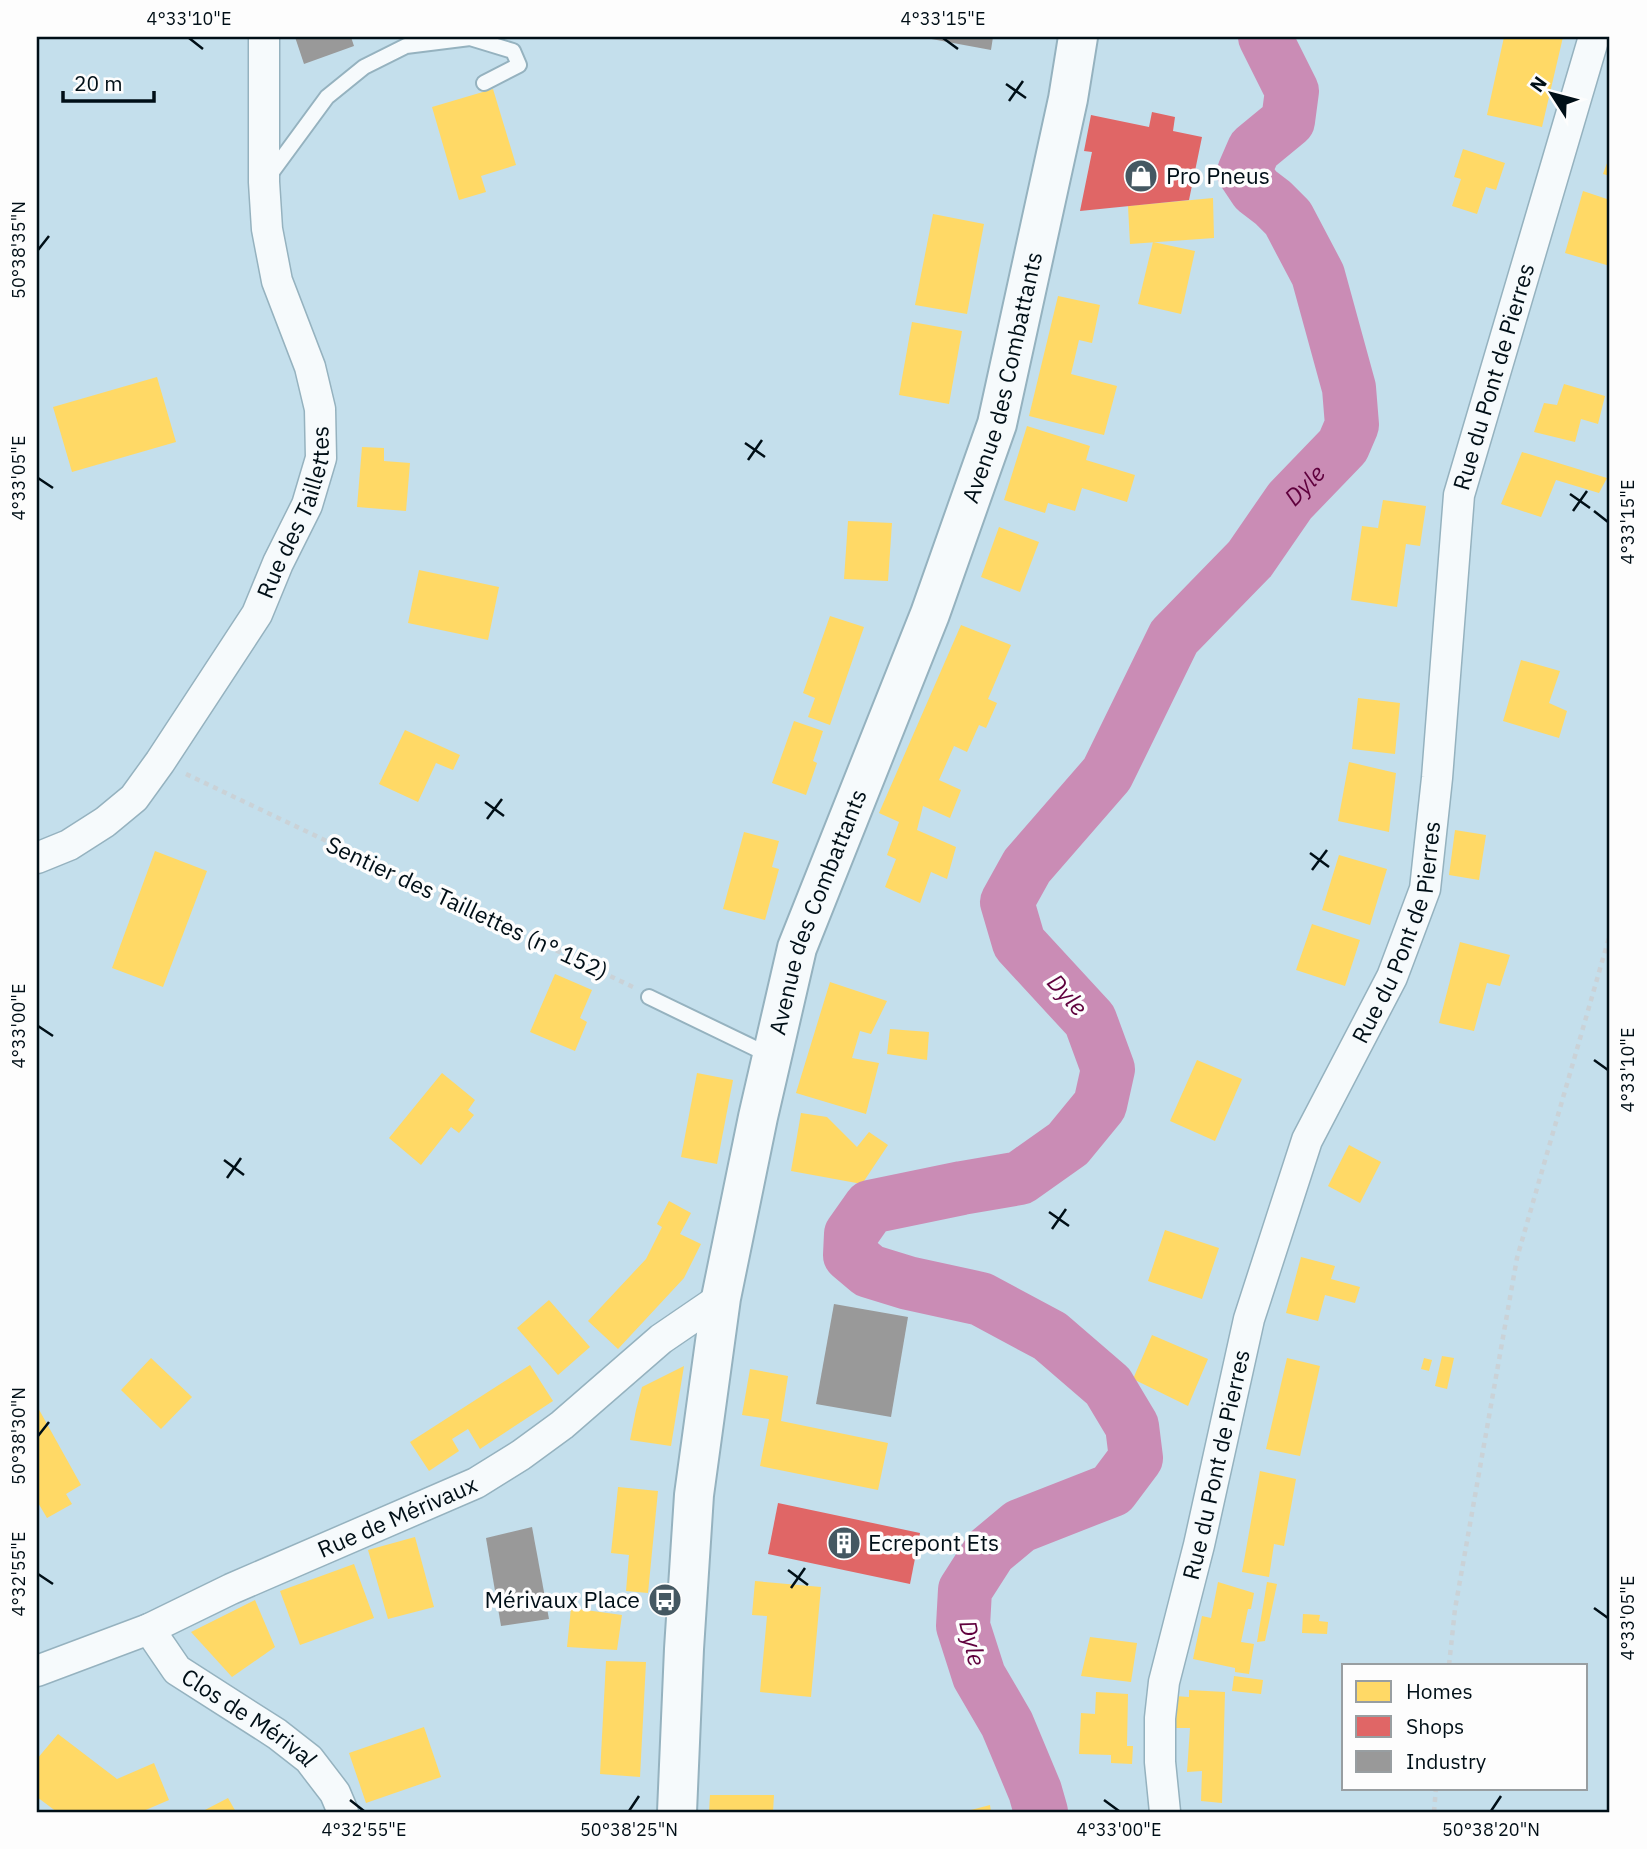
<svg xmlns="http://www.w3.org/2000/svg" width="1647" height="1849" viewBox="0 0 1647 1849" font-family="'IBM Plex Sans',sans-serif">
<style>
.homes{fill:#ffd966}
.shops{fill:#e06666}
.industry{fill:#999}
.lines{fill:none;stroke-linecap:round;stroke-linejoin:round}
.river{stroke:#ca8cb5;stroke-width:54}
.lane-casing{stroke:#95b2bf;stroke-width:18}
.street-casing{stroke:#95b2bf;stroke-width:33}
.secondary-casing{stroke:#95b2bf;stroke-width:42}
.path{stroke:#cad2d7;stroke-width:4.5;stroke-dasharray:5 5;stroke-linecap:butt}
.lane{stroke:#f6fafc;stroke-width:14}
.street{stroke:#f6fafc;stroke-width:30}
.secondary{stroke:#f6fafc;stroke-width:38}
.ticks{fill:none;stroke:#000f17;stroke-width:2.5}
.labels{text-anchor:middle;stroke-width:7;stroke-linejoin:round;paint-order:stroke}
.poi-label{font-size:23px;fill:#000f17;stroke:#fdfdfd;text-anchor:start}
.street-label{font-size:23px;fill:#000f17;stroke:#fdfdfd}
.water-label{font-size:24px;font-style:italic;fill:#5f003d;stroke:#fdfdfd}
.neatline{fill:none;stroke:#000f17;stroke-width:2.5}
.ticks-label{font-size:18px;text-anchor:middle;fill:#000f17}
</style>
<rect width="100%" height="100%" fill="#c4dfec"/>
<!-- homes -->
<g class="homes">
<path d="M1504,37h59l-21,90 -55,-12z"/>
<path d="M493,89l23,76 -35,11 5,16 -27,8 -27,-93z"/>
<path d="M1463,149l42,14 -9,27 -10,-3 -9,27 -25,-8 9,-27 -7,-2z"/>
<path d="M1610,155v21l-7,-2z"/>
<path d="M1583,191l27,9v66l-45,-13z"/>
<path d="M1213,198l1,40 -84,6 -2,-38z"/>
<path d="M933,214l51,10 -17,90 -52,-9z"/>
<path d="M1153,242l42,9 -14,63 -43,-10z"/>
<path d="M1058,296l42,9 -8,38 -13,-3 -8,34 46,12 -13,49 -75,-19z"/>
<path d="M912,322l50,9 -13,73 -50,-9z"/>
<path d="M157,377l19,65 -104,30 -19,-65z"/>
<path d="M1564,384l41,12 -7,28 -17,-5 -6,23 -41,-10 10,-29 13,2z"/>
<path d="M1027,426l63,20 -4,14 49,15 -8,27 -45,-14 -7,23 -27,-8 -3,10 -41,-13z"/>
<path d="M362,447l22,1v13l26,2 -4,48 -49,-4z"/>
<path d="M1522,452l85,26 -8,15 -43,-13 -15,37 -40,-13z"/>
<path d="M1383,500l43,6 -6,40 -14,-2 -9,63 -46,-7 11,-74 16,2z"/>
<path d="M848,521l44,2 -4,58 -44,-2z"/>
<path d="M999,527l40,15 -19,50 -39,-15z"/>
<path d="M419,570l80,17 -11,53 -80,-17z"/>
<path d="M830,616l34,11 -34,98 -22,-8 7,-19 -12,-5z"/>
<path d="M961,625l50,20 -23,54 9,4 -11,25 -7,-3 -12,27 -13,-6 -15,34 22,10 -11,28 -27,-12 -6,24 39,17 -9,32 -16,-7 -11,31 -35,-16 11,-28 -9,-4 12,-33 -20,-9z"/>
<path d="M1521,660l39,11 -11,32 18,8 -8,27 -56,-17z"/>
<path d="M1358,698l42,5 -5,51 -43,-5z"/>
<path d="M794,721l29,10 -10,30 4,2 -11,32 -34,-12z"/>
<path d="M405,730l55,25 -7,15 -17,-7 -18,39 -39,-18z"/>
<path d="M1349,762l47,11 -7,59 -51,-11z"/>
<path d="M1455,830l31,5 -7,45 -30,-5z"/>
<path d="M744,832l35,9 -7,26 7,2 -14,51 -42,-11z"/>
<path d="M155,851l52,20 -44,116 -51,-19z"/>
<path d="M1339,855l48,14 -17,56 -48,-15z"/>
<path d="M1312,924l48,16 -15,46 -49,-16z"/>
<path d="M1460,942l50,13 -10,31 -13,-3 -13,48 -35,-8z"/>
<path d="M555,974l37,16 -12,28 7,4 -12,29 -45,-19z"/>
<path d="M830,982l57,19 -16,33 -11,-3 -8,27 27,5 -13,51 -70,-21z"/>
<path d="M890,1029l39,3 -2,28 -40,-6z"/>
<path d="M1197,1060l45,19 -27,62 -45,-20z"/>
<path d="M442,1073l33,27 -7,10 6,5 -15,18 -8,-6 -30,38 -32,-27z"/>
<path d="M697,1073l36,7 -16,84 -36,-7z"/>
<path d="M801,1113l26,4 30,30 12,-15 19,13 -26,39 -71,-13z"/>
<path d="M1349,1145l32,17 -21,41 -32,-17z"/>
<path d="M669,1201l22,12 -11,21 21,10 -17,34 -66,71 -30,-28 58,-62 16,-32 -5,-3z"/>
<path d="M1165,1230l54,18 -17,51 -54,-18z"/>
<path d="M1301,1257l34,9 -4,13 29,8 -5,16 -30,-8 -7,26 -32,-8z"/>
<path d="M549,1300l41,47 -32,28 -41,-47z"/>
<path d="M1152,1335l56,24 -20,47 -55,-27z"/>
<path d="M1442,1356l12,2 -7,31 -12,-3z"/>
<path d="M151,1358l41,39 -31,32 -40,-39z"/>
<path d="M1287,1358l33,8 -20,90 -34,-7z"/>
<path d="M1424,1358l8,2 -3,11 -8,-2z"/>
<path d="M530,1365l23,36 -73,48 -12,-20 -16,10 7,12 -30,20 -19,-29z"/>
<path d="M684,1366l-13,80 -41,-6 6,-30 6,-23z"/>
<path d="M750,1369l38,7 -7,45 107,22 -10,47 -118,-24 9,-47 -27,-4z"/>
<path d="M37,1406l44,79 -15,9 6,10 -25,14 -10,-17z"/>
<path d="M1260,1471l36,8 -12,67 -10,-2 -5,33 -27,-5z"/>
<path d="M618,1487l40,4 -10,102 -22,-2 3,-36 -18,-2z"/>
<path d="M415,1537l19,70 -46,12 -20,-69z"/>
<path d="M354,1564l20,54 -74,27 -20,-54z"/>
<path d="M755,1581l66,6 -10,110 -51,-5 7,-76 -15,-1z"/>
<path d="M1218,1582l36,11 -3,16h-3l-7,33 13,2 -5,30 -14,-2v-4l-42,-9 9,-43 9,2z"/>
<path d="M1267,1582l10,2 -12,57 -8,1z"/>
<path d="M255,1600l20,47 -43,30 -41,-45z"/>
<path d="M571,1608l51,7 -5,35 -50,-3z"/>
<path d="M1303,1614l17,1 -1,6 9,1 -1,12 -25,-1z"/>
<path d="M1090,1637l47,6 -6,39 -50,-6z"/>
<path d="M606,1661l40,1 -6,115 -40,-3z"/>
<path d="M1234,1676l29,4 -2,14 -29,-3z"/>
<path d="M1189,1690l36,2 -3,111 -21,-2 1,-30 -15,1 3,-44h-16l1,-32 14,1z"/>
<path d="M1096,1692l32,2 -1,52h6l-1,18 -21,-1v-8l-32,-1 2,-41 14,1z"/>
<path d="M424,1727l17,50 -75,26 -17,-50z"/>
<path d="M58,1734l59,45 37,-16 15,37 -28,12h-84l-20,-15v-38z"/>
<path d="M710,1795h64l-1,17h-64z"/>
<path d="M228,1798l8,14h-35z"/>
<path d="M990,1805l1,7h-24v-1z"/>
</g>
<!-- shops -->
<g class="shops">
<path d="M1152,112l23,5 -2,14 29,6 -13,63 -109,11 12,-59 -8,-1 7,-36 58,12z"/>
<path d="M778,1503l142,30 -10,51 -142,-30z"/>
</g>
<!-- industry -->
<g class="industry">
<path d="M295,37h56l3,9 -50,18z"/>
<path d="M926,37h67l-2,13 -65,-12z"/>
<path d="M834,1304l74,13 -17,100 -75,-13z"/>
<path d="M532,1527l17,92 -48,7 -15,-88z"/>
</g>
<g class="lines">
<!-- river -->
<path class="river" id="s1" d="M1041,1812l-6,-21 -28,-67 -28,-48 -16,-50 2,-36 25,-39 30,-25 92,-36 24,-32 -4,-32 -24,-40 -58,-50 -69,-37 -73,-16 -39,-12 -19,-16 1,-21 19,-27 92,-19 58,-10 48,-34 32,-39 8,-36 -18,-49 -71,-77 -12,-41 20,-36 80,-92 67,-137 76,-78 40,-58 53,-55 9,-21 -3,-37 -31,-113 -30,-57 -15,-15 -17,-13 -12,-18 10,-23 34,-28 4,-30 -27,-54"/>
<defs>
<g id="lane">
<path d="M269,176l58,-79 37,-30 42,-21 64,-8 43,13 6,14 -35,18"/>
<path d="M649,997l122,59"/>
</g>
<g id="street">
<path id="s2" d="M37,858l32,-13 36,-23 29,-24 26,-36 97,-148 21,-51 29,-58 14,-47 -1,-49 -10,-42 -33,-86 -10,-52 -3,-47v-145"/>
<path id="s3" d="M149,1629l28,41 100,64 32,25 26,34 8,19"/>
<path id="s4" d="M37,1671l112,-42 82,-40 245,-106 45,-28 41,-30 99,-86 60,-41"/>
<path id="s5" d="M1165,1812l-5,-50v-44l4,-36 35,-137 50,-226 58,-179 85,-163 33,-88 12,-111 22,-283 135,-458"/>
</g>
<g id="secondary">
<path id="s6" d="M677,1812l7,-163 10,-154 27,-197 37,-181 39,-169 133,-334 67,-190 71,-325 10,-62"/>
</g>
</defs>
<!-- lane casing -->
<use href="#lane" class="lane-casing"/>
<!-- street casing -->
<use href="#street" class="street-casing"/>
<!-- secondary casing -->
<use href="#secondary" class="secondary-casing"/>
<!-- path -->
<g class="path">
<path d="M186,774l447,213"/>
<path d="M1449,1665l6,-56 62,-351 93,-324"/>
<path d="M1434,1812l2,-24"/>
</g>
<!-- lane -->
<use href="#lane" class="lane"/>
<!-- street -->
<use href="#street" class="street"/>
<!-- secondary -->
<use href="#secondary" class="secondary"/>
</g>
<!-- ticks -->
<path class="ticks" d="M189,38l14,11M943,38l15,11M1006,84l20,14M1009,101l14,-20M38,250l11,-14M745,443l20,14M748,460l14,-20M38,478l15,10M1570,494l20,14M1573,511l14,-20M1594,511l14,11M485,802l19,14M487,819l15,-20M1310,853l19,14M1312,870l15,-20M38,1026l15,10M1594,1060l14,10M224,1160l20,15M227,1178l14,-20M1049,1212l20,14M1052,1229l14,-20M38,1436l11,-14M788,1570l20,15M38,1574l15,10M791,1588l14,-20M1594,1608l14,10M350,1800l14,11M1104,1800l15,11M629,1811l10,-15M1491,1811l10,-15"/>
<!-- icons -->
<defs>
<symbol id="shop-disc" viewBox="-11 -11 22 22"><circle r="9.5" fill="#455862" stroke="#fdfdfd"/><path d="M-5-2.5h2.3a2.7 3.5 0 0 1 5.4 0H5L5.5 6h-11ZM-1.5-2.5h3a1.5 2.3 0 0 0-3 0Z" fill="#fff"/></symbol>
<symbol id="building-disc" viewBox="-11 -11 22 22"><circle r="9.5" fill="#455862" stroke="#fdfdfd"/><path d="M-4-6H4V6H1V3H-1V6H-4ZM-2.5-4.3h1.7v1.8h-1.7ZM.8-4.3h1.7v1.8H.8ZM-2.5-1h1.7V.8h-1.7ZM.8-1h1.7V.8H.8Z" fill="#fff"/></symbol>
<symbol id="bus-disc" viewBox="-11 -11 22 22"><circle r="9.5" fill="#455862" stroke="#fdfdfd"/><path d="M-5-6H5V4H4V6H2V4H-2V6H-4V4H-5ZM-3.5-4V0h7V-4ZM-3.5 1.2v1.5H-2V1.2ZM2 1.2v1.5H3.5V1.2Z" fill="#fff"/></symbol>
</defs>
<g fill-rule="evenodd">
<use href="#shop-disc" x="1122" y="157" width="38" height="38"/>
<use href="#building-disc" x="825" y="1524" width="38" height="38"/>
<use href="#bus-disc" x="646" y="1581" width="38" height="38"/>
</g>
<g class="labels">
<!-- poi labels -->
<g class="poi-label">
<text x="1166" y="184">Pro Pneus</text>
<text x="868" y="1551">Ecrepont Ets</text>
<text x="640" y="1608" text-anchor="end">Mérivaux Place</text>
</g>
<!-- street labels -->
<g class="street-label">
<text dy="8" stroke="none"><textPath href="#s6" startOffset="1482">Avenue des Combattants</textPath></text>
<text dy="8" stroke="none"><textPath href="#s5" startOffset="1488">Rue du Pont de Pierres</textPath></text>
<text dy="8" stroke="none"><textPath href="#s2" startOffset="446">Rue des Taillettes</textPath></text>
<text transform="translate(467 908) rotate(25)" y="8">Sentier des Taillettes (n° 152)</text>
<text dy="8" stroke="none"><textPath href="#s6" startOffset="915">Avenue des Combattants</textPath></text>
<text dy="8" stroke="none"><textPath href="#s5" startOffset="920">Rue du Pont de Pierres</textPath></text>
<text dy="8" stroke="none"><textPath href="#s5" startOffset="354">Rue du Pont de Pierres</textPath></text>
<text dy="8" stroke="none"><textPath href="#s4" startOffset="392">Rue de Mérivaux</textPath></text>
<text dy="8" stroke="none"><textPath href="#s3" startOffset="136">Clos de Mérival</textPath></text>
</g>
<!-- water labels -->
<g class="water-label">
<text dy="8" stroke="none"><textPath href="#s1" startOffset="1906">Dyle</textPath></text>
<text transform="translate(1067 995) rotate(48)" y="8">Dyle</text>
<text transform="translate(972 1643) rotate(77)" y="8">Dyle</text>
</g>
</g>
<!-- border -->
<rect width="1647" height="1849" fill="none" stroke="#fdfdfd" stroke-width="77"/>
<!-- legend -->
<rect x="1342" y="1664" width="245" height="126" fill="#fdfdfd" stroke="#989ea1" stroke-width="2"/>
<rect x="1356" y="1681" width="35" height="21" fill="#ffd966" stroke="#989ea1" stroke-width="2"/>
<text x="1406" y="1699" font-size="21" fill="#000f17">Homes</text>
<rect x="1356" y="1716" width="35" height="21" fill="#e06666" stroke="#989ea1" stroke-width="2"/>
<text x="1406" y="1734" font-size="21" fill="#000f17">Shops</text>
<rect x="1356" y="1751" width="35" height="21" fill="#999999" stroke="#989ea1" stroke-width="2"/>
<text x="1406" y="1769" font-size="21" fill="#000f17">Industry</text>
<!-- north arrow -->
<g transform="translate(1552 94) rotate(306)" stroke="#fdfdfd" stroke-width="5" paint-order="stroke">
<path d="M0-5L12 26L0 18L-12 26Z" fill="#000f17"/>
<text y="-10" font-size="19" font-weight="bold" text-anchor="middle" fill="#000f17">N</text>
</g>
<!-- scale -->
<path d="M63 91v10h91v-10" fill="none" stroke="#000f17" stroke-width="3.5"/>
<text x="74" y="91" font-size="21" fill="#000f17" stroke="#fdfdfd" stroke-width="5" paint-order="stroke">20 m</text>
<rect x="38" y="38" width="1570" height="1773" class="neatline"/>
<g class="ticks-label">
<text x="189" y="25">4°33'10"E</text>
<text x="943" y="25">4°33'15"E</text>
<text transform="translate(19 250) rotate(-90)" y="6">50°38'35"N</text>
<text transform="translate(19 478) rotate(-90)" y="6">4°33'05"E</text>
<text transform="translate(1628 522) rotate(-90)" y="6">4°33'15"E</text>
<text transform="translate(19 1026) rotate(-90)" y="6">4°33'00"E</text>
<text transform="translate(1628 1070) rotate(-90)" y="6">4°33'10"E</text>
<text transform="translate(19 1436) rotate(-90)" y="6">50°38'30"N</text>
<text transform="translate(19 1574) rotate(-90)" y="6">4°32'55"E</text>
<text transform="translate(1628 1618) rotate(-90)" y="6">4°33'05"E</text>
<text x="364" y="1836">4°32'55"E</text>
<text x="629" y="1836">50°38'25"N</text>
<text x="1119" y="1836">4°33'00"E</text>
<text x="1491" y="1836">50°38'20"N</text>
</g>
</svg>
